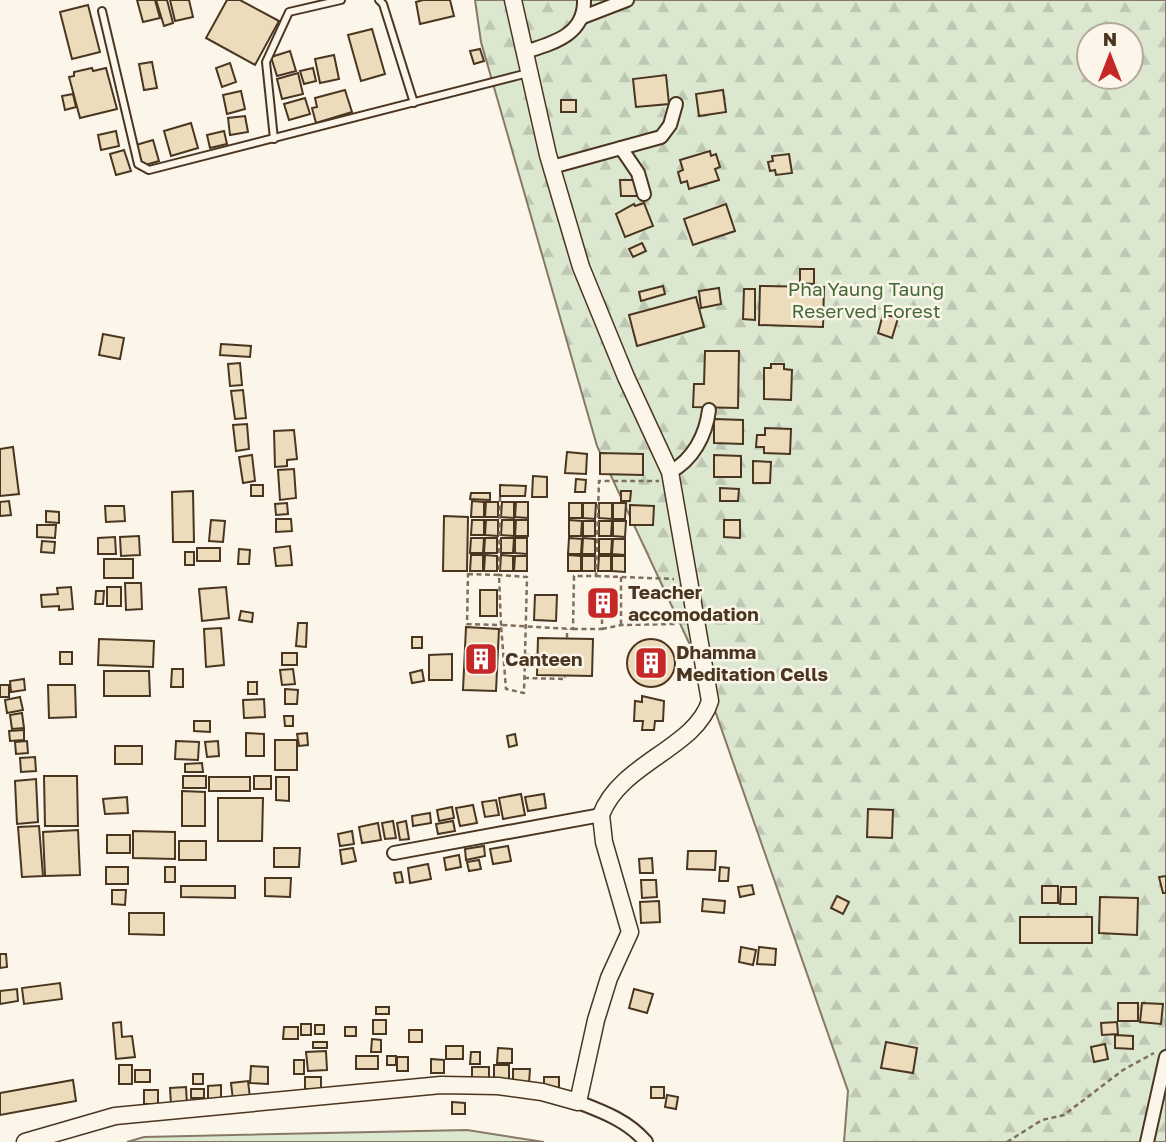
<svg xmlns="http://www.w3.org/2000/svg" width="1166" height="1142" viewBox="0 0 1166 1142" font-family="'Golos Text',sans-serif">
<style>
.green{fill:#dce7d0;stroke:#887966;stroke-width:2}
.forest{fill:url(#forest-firs);stroke:#887966;stroke-width:2;fill-rule:evenodd}
.building{fill:#ecdcbc;stroke:#4a3520;stroke-width:2}
.lines{fill:none;stroke-linecap:round;stroke-linejoin:round}
.lane-casing{stroke:#4a3520;stroke-width:10}
.street-casing{stroke:#4a3520;stroke-width:16}
.secondary-casing{stroke:#4a3520;stroke-width:19}
.path{stroke:#7f6f5c;stroke-width:2.5;stroke-dasharray:5 3.5;stroke-linecap:butt}
.lane{stroke:#fbf6e9;stroke-width:6}
.street{stroke:#fbf6e9;stroke-width:12}
.secondary{stroke:#fbf6e9;stroke-width:16}
.labels{text-anchor:middle;stroke-width:5;stroke-linejoin:round;paint-order:stroke}
.park-label{font-size:19px;fill:#436837;stroke:#fbf6e9}
.poi-label{font-size:19px;font-weight:bold;fill:#4a3520;stroke:#fbf6e9;text-anchor:start}
</style>
<defs>
<pattern id="forest-firs" width="22" height="20" patternUnits="userSpaceOnUse" patternTransform="scale(1.75)"><rect width="22" height="20" fill="#dce7d0"/><path d="M5 1l3.5 6h-7zM16 11l3.5 6h-7z" fill="#bec7b2"/></pattern>
</defs>
<rect width="100%" height="100%" fill="#fbf6e9"/>
<!-- green -->
<path class="green" d="M467,1130l77,12h-417l17,-5z"/>
<!-- forest -->
<path class="forest" d="M475,0h691v1142h-322l4,-51 -150,-429 -101,-216 -116,-404zM1089,35h42v42h-42z"/>
<!-- building -->
<g class="building">
<path d="M137,0h18l5,18 -17,4z"/>
<path d="M156,0h11l6,23 -9,3z"/>
<path d="M170,0h19l4,17 -18,4z"/>
<path d="M227,0h13l39,21 -24,44 -49,-27z"/>
<path d="M423,0h27l4,16 -34,8 -4,-22z"/>
<path d="M88,5l12,47 -28,7 -12,-47z"/>
<path d="M372,29l13,45 -24,7 -13,-46z"/>
<path d="M480,49l4,12 -10,3 -4,-13z"/>
<path d="M290,51l6,20 -19,5 -6,-19z"/>
<path d="M334,55l5,24 -19,4 -5,-24z"/>
<path d="M152,62l5,26 -13,2 -5,-26z"/>
<path d="M230,63l6,19 -14,5 -6,-19z"/>
<path d="M92,68l1,3 13,-3 11,41 -37,9 -11,-41 5,-1v-4z"/>
<path d="M313,68l3,13 -12,3 -4,-13z"/>
<path d="M298,73l5,21 -21,5 -5,-20z"/>
<path d="M666,75l3,29 -33,3 -3,-28z"/>
<path d="M345,90l7,22 -36,11 -4,-15 5,-1 -2,-9z"/>
<path d="M723,90l3,22 -27,4 -3,-22z"/>
<path d="M241,91l4,18 -18,5 -4,-19z"/>
<path d="M73,94l3,13 -11,3 -3,-14z"/>
<path d="M305,98l5,16 -21,6 -5,-16z"/>
<rect x="561" y="100" width="15" height="12"/>
<path d="M245,116l3,16 -18,3 -2,-17z"/>
<path d="M191,123l7,25 -27,8 -7,-25z"/>
<path d="M116,131l3,15 -18,4 -3,-15z"/>
<path d="M224,131l3,13 -17,4 -3,-13z"/>
<path d="M153,140l6,21 -17,5 -6,-21z"/>
<path d="M124,150l7,21 -15,4 -6,-21z"/>
<path d="M710,151l1,5 5,-2 4,13 -5,2 4,11 -30,9 -2,-8 -6,2 -3,-11 5,-2 -3,-10z"/>
<path d="M789,154l3,19 -16,2 -1,-5 -5,1 -2,-9 5,-1 -1,-5z"/>
<path d="M620,180h17v16h-16z"/>
<path d="M644,203l9,23 -28,11 -9,-23 18,-10 1,2z"/>
<path d="M726,204l9,27 -42,14 -9,-26z"/>
<path d="M642,243l4,8 -13,6 -4,-8z"/>
<path d="M800,269h14v15l-14,-1z"/>
<path d="M663,286l2,8 -24,7 -2,-9z"/>
<path d="M760,286l64,1 -1,40 -64,-2z"/>
<path d="M719,288l2,16 -20,4 -2,-17z"/>
<path d="M744,289h11v31l-12,-1z"/>
<path d="M696,297l8,30 -67,19 -8,-31z"/>
<path d="M883,314l15,4 -6,20 -14,-5z"/>
<path d="M103,334l21,4 -4,21 -21,-4z"/>
<path d="M221,344l30,2 -1,11 -30,-2z"/>
<path d="M705,351h34l-1,57 -45,-1 1,-23h10z"/>
<path d="M240,363l2,22 -12,1 -2,-22z"/>
<path d="M771,364h13v5l8,1 -1,30 -27,-1v-31h7z"/>
<path d="M243,390l3,28 -11,1 -4,-28z"/>
<path d="M714,419l29,1v24l-29,-1z"/>
<path d="M247,424l2,25 -13,2 -3,-26z"/>
<path d="M765,428l26,1 -1,25 -26,-1v-6h-8l1,-12h8z"/>
<path d="M294,430l3,29 -10,1v6l-12,1 -1,-36z"/>
<path d="M13,447l6,47 -19,2v-47z"/>
<path d="M567,452l20,2 -1,20 -21,-1z"/>
<path d="M600,453l43,1v21l-43,-1z"/>
<path d="M252,455l3,26 -12,2 -4,-26z"/>
<path d="M714,455l27,1v21h-27z"/>
<path d="M753,461l18,1 -1,21h-17z"/>
<path d="M294,469l2,29 -16,2 -2,-30z"/>
<path d="M533,476l14,1v20h-15z"/>
<path d="M576,479l10,1 -1,12h-10z"/>
<rect x="251" y="485" width="12" height="11"/>
<path d="M500,485l26,1 -1,10h-25z"/>
<path d="M720,488l19,1 -1,12h-18z"/>
<path d="M193,491l1,51h-21l-1,-50z"/>
<path d="M621,491h10l-1,10h-9z"/>
<path d="M471,493h19v7l-20,-1z"/>
<path d="M9,501l2,14 -11,1v-14z"/>
<path d="M472,501l12,1v15h-13z"/>
<path d="M486,502h12v15h-13z"/>
<path d="M502,502h12v16l-13,-1z"/>
<path d="M516,502h12v16l-13,-1z"/>
<path d="M287,503l1,11 -12,1 -1,-11z"/>
<rect x="569" y="503" width="13" height="15"/>
<path d="M583,503h13l-1,16 -12,-1z"/>
<path d="M599,503h13v16l-13,-1z"/>
<path d="M613,503h13l-1,16h-12z"/>
<path d="M630,505l24,1 -1,19h-23z"/>
<path d="M105,506h19l1,15 -19,1z"/>
<path d="M46,511l13,1v11l-13,-1z"/>
<path d="M444,516l24,1 -1,54h-24z"/>
<path d="M276,519h15l1,12 -16,1z"/>
<path d="M211,520l14,1 -2,21 -14,-1z"/>
<path d="M472,520h12v15h-13z"/>
<path d="M486,520h12v16l-13,-1z"/>
<path d="M502,520h12v16l-13,-1z"/>
<path d="M516,520h12v16h-13z"/>
<path d="M569,520l13,1 -1,15h-12z"/>
<path d="M724,520h16v18l-16,-1z"/>
<rect x="583" y="521" width="12" height="15"/>
<path d="M599,521h13l-1,15h-12z"/>
<path d="M613,521h13l-1,16 -12,-1z"/>
<path d="M37,525h19l-1,13 -18,-1z"/>
<path d="M139,536l1,19 -19,1 -1,-19z"/>
<path d="M115,537l1,17h-18v-16z"/>
<path d="M471,538h13l-1,15h-13z"/>
<path d="M485,538h12v15h-13z"/>
<path d="M501,538h13l-1,15h-12z"/>
<path d="M515,538h12v16l-12,-1z"/>
<path d="M569,538l13,1 -1,15h-13z"/>
<path d="M583,538l12,1v15h-13z"/>
<path d="M599,539h13l-1,15h-12z"/>
<path d="M613,539h12v16l-13,-1z"/>
<path d="M42,541l13,1 -1,11 -13,-1z"/>
<path d="M290,546l2,19 -16,1 -2,-18z"/>
<rect x="197" y="548" width="23" height="13"/>
<path d="M239,549l11,1 -1,14h-11z"/>
<rect x="185" y="552" width="9" height="13"/>
<path d="M471,555h12v16h-13z"/>
<path d="M485,555l12,1v15h-13z"/>
<path d="M501,555l12,1v15h-13z"/>
<path d="M568,555l13,1v15h-13z"/>
<path d="M515,556h12v15h-13z"/>
<rect x="582" y="556" width="13" height="15"/>
<path d="M599,556h12v15h-13z"/>
<path d="M612,556h13v16l-13,-1z"/>
<rect x="104" y="559" width="29" height="19"/>
<path d="M125,583h16l1,26 -16,1z"/>
<path d="M71,587l2,22 -14,1v-4l-17,1 -1,-12 17,-1 -1,-6z"/>
<rect x="107" y="587" width="14" height="19"/>
<path d="M226,587l3,31 -27,3 -3,-32z"/>
<rect x="480" y="590" width="17" height="26"/>
<path d="M96,591h8l-1,13h-8z"/>
<path d="M592,592l23,1 -1,22 -23,-1z"/>
<path d="M535,595h22l-1,26 -22,-1z"/>
<path d="M241,611l12,2 -1,9 -13,-2z"/>
<path d="M298,623h9l-1,24 -10,-1z"/>
<path d="M466,627l33,2 -3,62 -33,-1z"/>
<path d="M221,628l3,37 -18,2 -2,-38z"/>
<rect x="412" y="637" width="10" height="11"/>
<path d="M538,638l55,1 -1,37 -55,-1z"/>
<path d="M99,639l55,2 -1,26 -55,-2z"/>
<circle cx="651" cy="663" r="24"/>
<rect x="60" y="652" width="12" height="12"/>
<rect x="282" y="653" width="15" height="12"/>
<path d="M452,654v26h-23v-25z"/>
<path d="M172,669h11v18h-12z"/>
<path d="M293,669l2,15 -13,1 -2,-15z"/>
<path d="M422,670l2,11 -12,2 -2,-10z"/>
<path d="M104,671h45l1,25h-46z"/>
<path d="M24,679l1,11 -14,2 -1,-11z"/>
<rect x="248" y="682" width="9" height="12"/>
<rect x="0" y="685" width="9" height="12"/>
<path d="M48,685h27l1,32 -27,1z"/>
<path d="M285,689l13,1 -1,14h-12z"/>
<path d="M642,696l22,5 -1,20h-8l-1,9h-12l1,-9h-9l1,-20 7,1z"/>
<path d="M20,697l3,13 -16,3 -2,-13z"/>
<path d="M264,699l1,18 -21,1 -1,-18z"/>
<path d="M22,713l2,15 -12,1 -2,-14z"/>
<path d="M284,716h9v10h-8z"/>
<path d="M194,721h16v11l-16,-1z"/>
<path d="M24,730v10l-14,1 -1,-10z"/>
<path d="M246,733l18,1v22h-18z"/>
<path d="M307,733l1,12 -9,1 -2,-12z"/>
<path d="M515,734l2,11 -8,2 -2,-11z"/>
<rect x="275" y="740" width="22" height="30"/>
<path d="M27,741l1,12 -12,1 -1,-12z"/>
<path d="M176,741l23,1 -1,18 -23,-1z"/>
<path d="M218,741l1,15 -12,1 -2,-15z"/>
<rect x="115" y="746" width="27" height="18"/>
<path d="M35,757l1,14 -15,1 -1,-14z"/>
<path d="M202,763l1,9h-18v-8z"/>
<path d="M44,776h33l1,50h-33z"/>
<rect x="183" y="776" width="23" height="12"/>
<rect x="254" y="776" width="17" height="13"/>
<rect x="209" y="777" width="41" height="14"/>
<path d="M276,777h13v24l-13,-1z"/>
<path d="M36,779l2,43 -21,2 -2,-43z"/>
<path d="M182,791l23,1v34h-23z"/>
<path d="M521,794l4,21 -22,4 -4,-21z"/>
<path d="M544,794l2,14 -18,3 -3,-14z"/>
<path d="M127,797l1,16 -23,1 -2,-15z"/>
<path d="M218,798h45l-1,43h-44z"/>
<path d="M496,800l3,15 -14,2 -3,-15z"/>
<path d="M473,805l4,18 -17,3 -4,-18z"/>
<path d="M452,807l2,11 -15,3 -2,-11z"/>
<path d="M868,809l25,1 -1,28 -25,-1z"/>
<path d="M430,813l1,10 -18,3 -1,-10z"/>
<path d="M393,821l3,17 -11,1 -3,-16z"/>
<path d="M406,821l3,18 -9,1 -3,-17z"/>
<path d="M453,821l2,10 -17,3 -2,-10z"/>
<path d="M378,823l3,17 -19,3 -3,-16z"/>
<path d="M39,826l4,50 -21,1 -4,-50z"/>
<path d="M78,830l2,45 -35,1 -2,-44z"/>
<path d="M133,831l42,1v27l-42,-1z"/>
<path d="M352,831l2,13 -14,2 -2,-12z"/>
<rect x="107" y="835" width="23" height="18"/>
<rect x="179" y="841" width="27" height="19"/>
<path d="M484,846l1,10 -19,4 -1,-11z"/>
<path d="M508,846l3,15 -18,3 -3,-15z"/>
<path d="M274,848h26l-1,19h-25z"/>
<path d="M353,848l3,13 -14,3 -2,-14z"/>
<path d="M688,851h28l-1,19 -28,-1z"/>
<path d="M459,855l2,12 -15,3 -2,-12z"/>
<path d="M652,858l1,15h-13l-1,-14z"/>
<path d="M479,860l2,9 -12,2 -2,-9z"/>
<path d="M428,864l3,15 -21,4 -2,-15z"/>
<rect x="106" y="867" width="22" height="17"/>
<rect x="165" y="867" width="10" height="15"/>
<path d="M720,867l9,1 -1,13h-9z"/>
<path d="M401,872l2,10 -7,1 -2,-10z"/>
<path d="M1166,876v17h-3l-4,-16z"/>
<path d="M265,878h26l-1,19 -25,-1z"/>
<path d="M641,880h15l1,17 -15,1z"/>
<path d="M752,885l2,9 -14,3 -2,-10z"/>
<path d="M181,886h54v12l-54,-1z"/>
<rect x="1042" y="886" width="16" height="17"/>
<path d="M1061,887h15v17h-16z"/>
<path d="M112,890h14l-1,15 -13,-1z"/>
<path d="M837,896l12,6 -6,12 -12,-6z"/>
<path d="M1100,897l38,1 -1,37 -38,-2z"/>
<path d="M703,899l22,2 -1,12 -22,-2z"/>
<path d="M659,901l1,21 -19,1 -1,-21z"/>
<path d="M129,913h35v22l-35,-1z"/>
<rect x="1020" y="917" width="72" height="26"/>
<path d="M741,947l15,3 -3,15 -14,-3z"/>
<path d="M759,947l17,2 -1,16 -18,-1z"/>
<path d="M0,954h6l1,13 -7,1z"/>
<path d="M60,983l2,16 -38,5 -2,-16z"/>
<path d="M17,989l1,12 -18,3v-13z"/>
<path d="M634,989l19,5 -6,19 -18,-5z"/>
<rect x="1118" y="1003" width="20" height="18"/>
<path d="M1142,1003l21,1 -2,20 -21,-2z"/>
<rect x="376" y="1007" width="13" height="7"/>
<rect x="373" y="1020" width="13" height="14"/>
<path d="M121,1022l1,15 10,-1 3,21 -19,2 -3,-36z"/>
<path d="M1117,1022l1,12 -16,1 -1,-12z"/>
<rect x="301" y="1024" width="10" height="11"/>
<rect x="315" y="1025" width="9" height="9"/>
<path d="M284,1027h14v12h-15z"/>
<rect x="345" y="1027" width="11" height="9"/>
<rect x="409" y="1030" width="13" height="12"/>
<path d="M1115,1035l18,1v13l-18,-1z"/>
<path d="M372,1039l9,1v12h-10z"/>
<rect x="313" y="1042" width="14" height="6"/>
<path d="M886,1042l31,6 -4,25 -32,-5z"/>
<path d="M1105,1044l3,15 -14,3 -3,-15z"/>
<rect x="446" y="1046" width="17" height="13"/>
<path d="M498,1048l14,1v14h-15z"/>
<path d="M326,1051l1,19 -19,1 -2,-19z"/>
<path d="M471,1052h9v12h-10z"/>
<rect x="356" y="1056" width="22" height="13"/>
<rect x="387" y="1056" width="9" height="9"/>
<rect x="397" y="1057" width="11" height="14"/>
<path d="M431,1059l13,1v13h-13z"/>
<rect x="294" y="1060" width="10" height="14"/>
<rect x="119" y="1065" width="13" height="19"/>
<rect x="494" y="1065" width="15" height="20"/>
<path d="M251,1066l17,1v17l-18,-1z"/>
<rect x="472" y="1067" width="17" height="14"/>
<path d="M513,1069h17l-1,14h-16z"/>
<rect x="135" y="1070" width="15" height="12"/>
<rect x="193" y="1074" width="10" height="10"/>
<rect x="305" y="1077" width="16" height="12"/>
<rect x="544" y="1077" width="15" height="13"/>
<path d="M73,1080l3,21 -76,14v-22z"/>
<path d="M248,1081l2,17 -17,2 -2,-17z"/>
<path d="M221,1085v15l-13,1v-15z"/>
<path d="M186,1087l1,17 -16,1 -1,-17z"/>
<rect x="651" y="1087" width="13" height="11"/>
<rect x="191" y="1089" width="13" height="9"/>
<rect x="144" y="1090" width="14" height="14"/>
<path d="M667,1095l11,2 -2,12 -11,-2z"/>
<path d="M452,1102l13,1v11h-13z"/>
</g>
<g class="lines">
<defs>
<g id="lane">
<path d="M379,0l4,4 31,99"/>
<path d="M102,11l36,153 11,6 379,-97"/>
<path d="M274,139l-8,-77 23,-50 52,-12"/>
</g>
<g id="street">
<path d="M583,17l44,-17"/>
<path d="M525,52c28,-9 60,-17 59,-52"/>
<path d="M621,148l17,25 6,21"/>
<path d="M552,167l109,-30 9,-12 6,-21"/>
<path d="M670,472c23,-12 36,-37 39,-62"/>
<path d="M394,853l207,-38"/>
<path d="M578,1102c26,10 50,19 68,40"/>
<path d="M1147,1142l19,-85"/>
</g>
<path id="secondary" d="M25,1142l90,-26 326,-31 57,1 44,6 36,10 18,-82 13,-42 21,-46 -26,-90 -3,-27c19,-52 95,-67 109,-114l-40,-229 -44,-95 -45,-110 -33,-112 -35,-155"/>
</defs>
<!-- lane casing -->
<use href="#lane" class="lane-casing"/>
<!-- street casing -->
<use href="#street" class="street-casing"/>
<!-- secondary casing -->
<use href="#secondary" class="secondary-casing"/>
<!-- path -->
<g class="path">
<path d="M500,497l-1,78 28,2c-1,39 -2,78 -3,116l-18,-4 -5,-64 72,4 1,-53h22l3,-95h60"/>
<path d="M468,574l31,1 2,50 -34,-1z"/>
<path d="M596,576l78,3"/>
<path d="M621,577v48"/>
<path d="M573,629h29v-15"/>
<path d="M602,629l19,-4 55,-1 5,-5"/>
<path d="M567,638v-9"/>
<path d="M525,655h13"/>
<path d="M524,678l41,1v-3"/>
<path d="M1007,1142l35,-22 22,-5 59,-45 31,-17"/>
</g>
<!-- lane -->
<use href="#lane" class="lane"/>
<!-- street -->
<use href="#street" class="street"/>
<!-- secondary -->
<use href="#secondary" class="secondary"/>
</g>
<!-- icons -->
<defs>
<symbol id="building-square" viewBox="-11 -11 22 22"><rect x="-9" y="-9" width="18" height="18" rx="4" fill="#c62828" stroke="#fbf6e9"/><path d="M-4-6H4V6H1V3H-1V6H-4ZM-2.5-4.3h1.7v1.8h-1.7ZM.8-4.3h1.7v1.8H.8ZM-2.5-1h1.7V.8h-1.7ZM.8-1h1.7V.8H.8Z" fill="#fff"/></symbol>
</defs>
<g fill-rule="evenodd">
<use href="#building-square" x="584" y="584" width="38" height="38"/>
<use href="#building-square" x="462" y="640" width="38" height="38"/>
<use href="#building-square" x="632" y="644" width="38" height="38"/>
</g>
<g class="labels">
<!-- park labels -->
<g class="park-label">
<text x="866" y="296">Pha Yaung Taung<tspan x="866" dy="22">Reserved Forest</tspan></text>
</g>
<!-- poi labels -->
<g class="poi-label">
<text x="628" y="599">Teacher<tspan x="628" dy="22">accomodation</tspan></text>
<text x="676" y="659">Dhamma<tspan x="676" dy="22">Meditation Cells</tspan></text>
<text x="505" y="666">Canteen</text>
</g>
</g>
<!-- north arrow -->
<g transform="translate(1110 56)"><circle r="33" fill="#fbf6e9" stroke="#b4a999" stroke-width="2"/>
<path d="M0-5L12 26L0 18L-12 26Z" fill="#c62828"/>
<text y="-10" font-size="19" font-weight="bold" text-anchor="middle" fill="#4a3520">N</text>
</g>
</svg>
